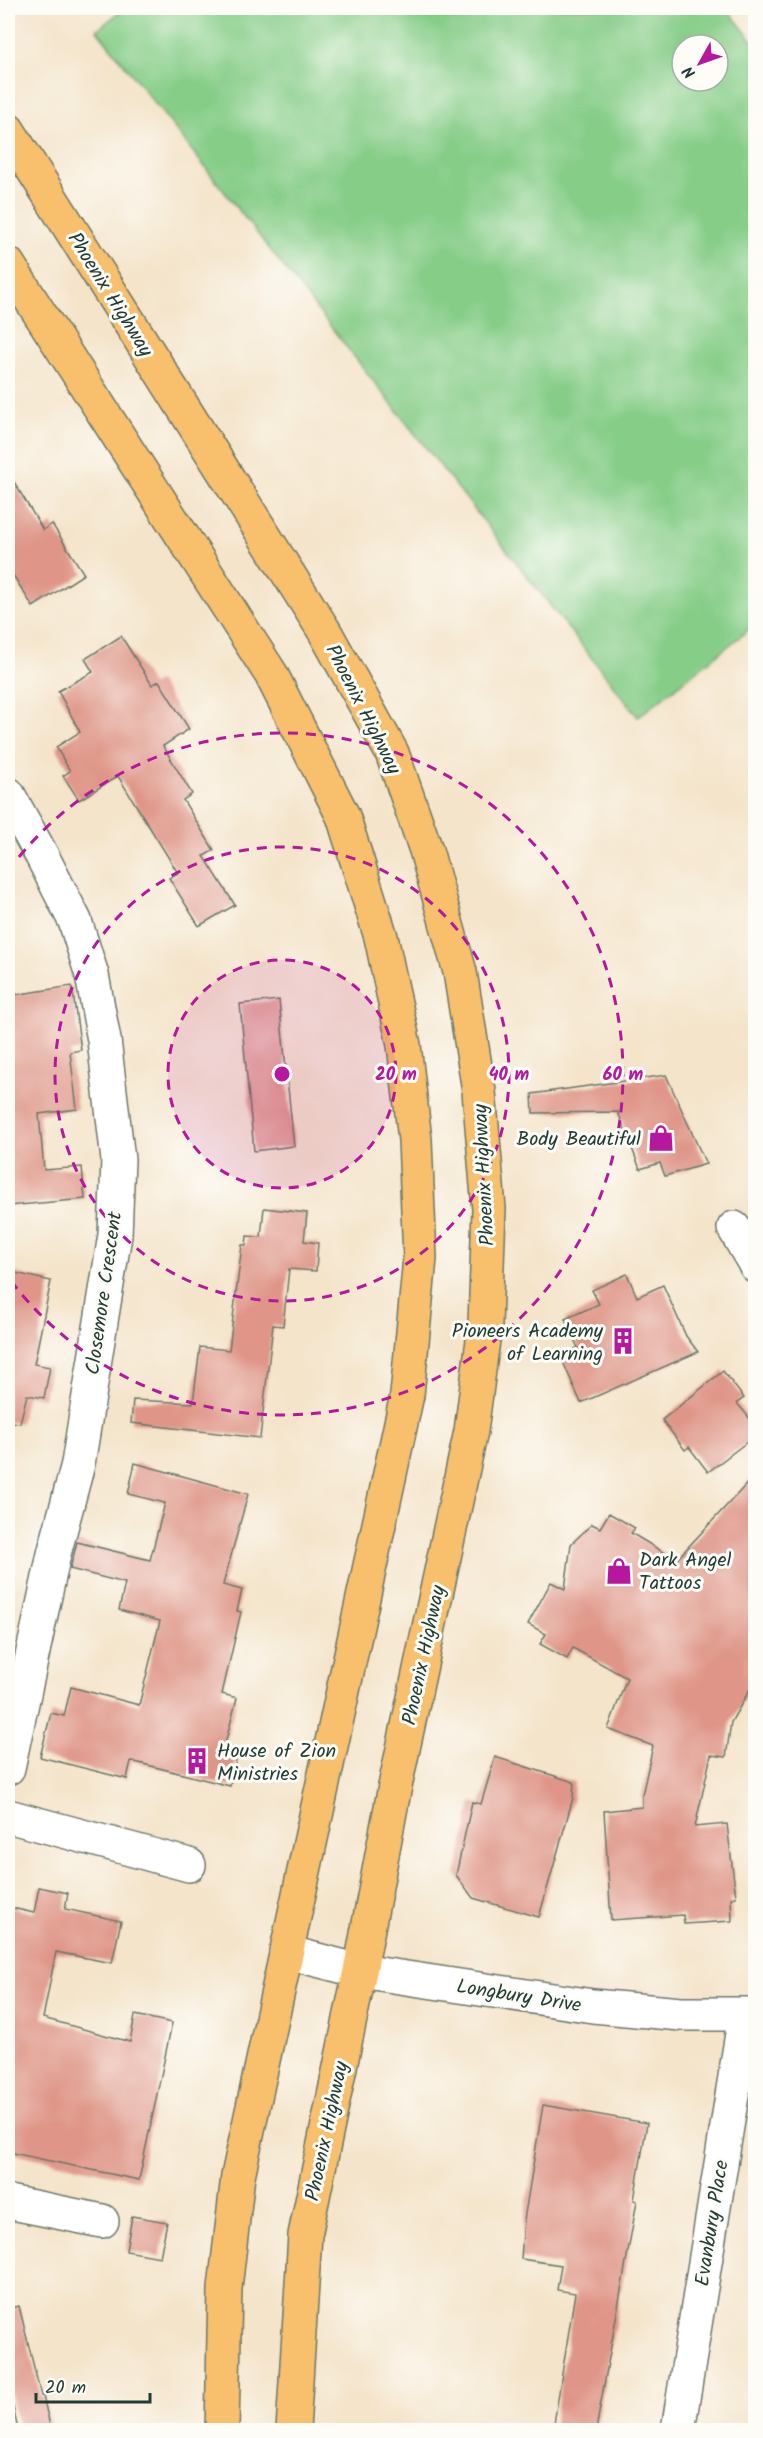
<svg xmlns="http://www.w3.org/2000/svg" width="763" height="2438" viewBox="0 0 763 2438" font-family="Kalam,sans-serif">
<style>
.green{fill:#86cd88;stroke:#52855e;stroke-width:1.5;fill-rule:evenodd}
.building{fill:#df9688}
.lines{fill:none;stroke-linecap:round;stroke-linejoin:round}
.minor-casing{stroke:#6a7768;stroke-width:36}
.major-casing{stroke:#6a7768;stroke-width:36}
.minor{stroke:#fff;stroke-width:33}
.major{stroke:#f8bf6c;stroke-width:33}
.ring{fill:none;stroke:#b5179e;stroke-width:3;stroke-dasharray:10 8}
.labels{text-anchor:middle;stroke-width:6;stroke-linejoin:round;paint-order:stroke}
.street-label{font-size:20px;fill:#1f3d34;stroke:#fdfcf7}
.poi-label{font-size:20px;fill:#1f3d34;stroke:#fdfcf7;text-anchor:end}
.centre{fill:#b5179e;stroke:#fdfcf7;stroke-width:3}
.ring-label{font-size:18px;text-anchor:middle;font-weight:bold;fill:#b5179e;stroke:#fdfcf7;stroke-width:6;stroke-linejoin:round;paint-order:stroke}
</style>
<rect width="100%" height="100%" fill="#fdfcf7"/>
<filter id="ink" filterUnits="userSpaceOnUse"><feTurbulence type="fractalNoise" baseFrequency=".0167" numOctaves="2"/><feDisplacementMap in="SourceGraphic" scale="12" xChannelSelector="R" yChannelSelector="G"/><feConvolveMatrix kernelMatrix="1 2 1 2 8 2 1 2 1" color-interpolation-filters="sRGB"/></filter>
<filter id="wash" filterUnits="userSpaceOnUse"><feTurbulence type="fractalNoise" baseFrequency=".008" numOctaves="4" result="noise"/><feDisplacementMap in="SourceGraphic" scale="24" xChannelSelector="R" yChannelSelector="G"/><feGaussianBlur stdDeviation="1.35" result="paint"/><feColorMatrix in="noise" values="0 0 0 0 0 0 0 0 0 0 0 0 0 0 0 0 0 1.4 0 .05"/><feComposite in="paint" operator="in"/></filter>
<g filter="url(#wash)">
<rect width="100%" height="100%" fill="#f4e4ca"/>
<!-- green -->
<path class="green" d="M125,8h601l30,37 -1,580 -117,92 -541,-687zM682,45h36v36h-36z"/>
<g id="blocks">
<!-- building -->
<g class="building">
<path d="M8,472l35,58 9,-6 32,50 -51,33 -25,-40z"/>
<path d="M121,636l31,49 7,-4 30,48 -26,17 29,48 -9,6 31,50 -10,6 31,49 -36,21 -30,-48 9,-5 -60,-97 -39,24 -16,-24 7,-5 -14,-24 24,-15 -22,-41 35,-19 -8,-13z"/>
<path d="M72,986l9,64 -11,2 7,57 -38,5 5,56 38,-3 3,32 -77,7v-210z"/>
<path d="M279,1000l15,146 -40,5 -14,-147z"/>
<path d="M666,1075l40,89 -41,12 -5,-13 -20,6 -22,-57 -85,1 -1,-19z"/>
<path d="M264,1208l43,5 -3,28 14,2 -2,28 -27,-2 -6,57 -10,-1 -13,113 -129,-15 2,-23 60,3 7,-56 29,3 13,-105h4l1,-9 14,1z"/>
<path d="M11,1272l40,9 -17,83 16,3 -6,31 -17,-3 -7,28 -12,-1v-133z"/>
<path d="M627,1274l10,23 26,-12 23,51 12,16 -117,51 -21,-48 18,-7 -13,-29 34,-15 -7,-14z"/>
<path d="M723,1371l21,27 -7,5 19,23v9l-48,37 -19,-25 -4,3 -23,-30z"/>
<path d="M135,1463l113,31 -25,91 19,5 -5,21 4,1 -19,82 15,4 -14,54 14,4 -7,30 -99,-25 -4,18 -87,-22 11,-44 13,3 7,-29 68,18 21,-84 -41,-11 6,-27 -55,-14 7,-27 73,18 15,-57 -37,-9z"/>
<path d="M756,1474v205l-25,43 -5,35 -15,-2 -16,72 32,-3 9,73 -5,1 1,23 -48,3 -1,-9 -72,5 -7,-109 38,-4v-12l11,-49 -45,-17 19,-51 -54,-30 -6,11 -27,-15 6,-10 -18,-10 23,-42 14,7 6,-45 21,-20 8,4 9,-15 26,15 -4,5 45,27z"/>
<path d="M495,1757l79,25 -1,16 -34,119 -66,-19 -17,-23 16,-73 9,2z"/>
<path d="M39,1887l29,6 -3,16 56,12 -9,42 -56,-11 -13,66 87,24 5,-27 37,8 -33,157 -131,-28v-245l26,6z"/>
<path d="M543,2105l104,18 -13,77 3,1 -41,229h-43l22,-137 -18,-3 4,-25 -40,-6 3,-39z"/>
<path d="M132,2216l35,6 -7,35 -34,-6z"/>
<path d="M19,2306l22,90h2l8,34h-33l-10,-46v-76z"/>
</g>
</g>
</g>
<g filter="url(#ink)">
<use href="#blocks" fill-opacity="0" stroke="#6a7768" stroke-width="1.5"/>
<g class="lines">
<defs>
<g id="minor">
<path d="M8,794l33,60 34,67 17,54 12,65 14,120 -3,75 -37,229 -24,90 -46,214"/>
<path d="M734,1228l22,38"/>
<path d="M8,1816l181,49"/>
<path d="M286,1952l74,19 233,35 88,8h75"/>
<path d="M8,2202l94,19"/>
<path d="M678,2430l67,-415"/>
</g>
<g id="major">
<path d="M8,130l317,502 67,121 34,97 34,122 19,119 10,118 -4,116 -14,106 -77,360 -34,180 -55,264 -12,195"/>
<path d="M8,264l263,410 72,142 38,121 23,108 11,95 5,118 -13,137 -169,781 -13,112 -3,142"/>
</g>
</defs>
<!-- minor casing -->
<use href="#minor" class="minor-casing"/>
<!-- major casing -->
<use href="#major" class="major-casing"/>
<!-- minor -->
<use href="#minor" class="minor"/>
<!-- major -->
<use href="#major" class="major"/>
</g>
</g>
<!-- distance rings -->
<circle cx="282" cy="1074" r="114" fill="#b5179e" fill-opacity=".12"/>
<g class="ring">
<circle cx="282" cy="1074" r="114"/>
<circle cx="282" cy="1074" r="227"/>
<path d="M8 871A341 341 0 1 1 8 1277"/>
</g>
<!-- icons -->
<defs>
<symbol id="shop-bare" viewBox="-9 -9 18 18"><path d="M-5-2.5h2.3a2.7 3.5 0 0 1 5.4 0H5L5.5 6h-11ZM-1.5-2.5h3a1.5 2.3 0 0 0-3 0Z" fill="#b5179e" stroke="#fdfcf7" stroke-width="2.5" paint-order="stroke"/></symbol>
<symbol id="building-bare" viewBox="-9 -9 18 18"><path d="M-4-6H4V6H1V3H-1V6H-4ZM-2.5-4.3h1.7v1.8h-1.7ZM.8-4.3h1.7v1.8H.8ZM-2.5-1h1.7V.8h-1.7ZM.8-1h1.7V.8H.8Z" fill="#b5179e" stroke="#fdfcf7" stroke-width="2.5" paint-order="stroke"/></symbol>
</defs>
<g fill-rule="evenodd">
<use href="#shop-bare" x="642" y="1119" width="38" height="38"/>
<use href="#building-bare" x="604" y="1322" width="38" height="38"/>
<use href="#shop-bare" x="600" y="1552" width="38" height="38"/>
<use href="#building-bare" x="178" y="1742" width="38" height="38"/>
</g>
<g class="labels">
<!-- street labels -->
<g class="street-label">
<text transform="translate(111 294) rotate(58)" y="7">Phoenix Highway</text>
<text transform="translate(364 709) rotate(63)" y="7">Phoenix Highway</text>
<text transform="translate(483 1175) rotate(-93)" y="7">Phoenix Highway</text>
<text transform="translate(103 1293) rotate(-82)" y="7">Closemore Crescent</text>
<text transform="translate(423 1655) rotate(-78)" y="7">Phoenix Highway</text>
<text transform="translate(519 1995) rotate(9)" y="7">Longbury Drive</text>
<text transform="translate(326 2131) rotate(-78)" y="7">Phoenix Highway</text>
<text transform="translate(711 2223) rotate(-81)" y="7">Evanbury Place</text>
</g>
<!-- poi labels -->
<g class="poi-label">
<text x="641" y="1145">Body Beautiful</text>
<text x="603" y="1337">Pioneers Academy<tspan x="603" dy="23">of Learning</tspan></text>
<text x="639" y="1566" text-anchor="start">Dark Angel<tspan x="639" dy="23">Tattoos</tspan></text>
<text x="217" y="1757" text-anchor="start">House of Zion<tspan x="217" dy="23">Ministries</tspan></text>
</g>
</g>
<circle cx="282" cy="1074" r="9" class="centre"/>
<g class="ring-label">
<text x="396" y="1080">20 m</text>
<text x="509" y="1080">40 m</text>
<text x="623" y="1080">60 m</text>
</g>
<!-- margin -->
<rect width="763" height="2438" fill="none" stroke="#fdfcf7" stroke-width="30"/>
<!-- north arrow -->
<g transform="translate(700 63) rotate(230)"><circle r="28" fill="#fdfcf7" stroke="#a4b0a9" stroke-width="1.5"/>
<path d="M0-4.5L10 22L0 15L-10 22Z" fill="#b5179e"/>
<text y="-9" font-size="16" font-weight="bold" text-anchor="middle" fill="#1f3d34">N</text>
</g>
<!-- scale -->
<path d="M36 2393v9h114v-9" fill="none" stroke="#1f3d34" stroke-width="3"/>
<text x="45" y="2393" font-size="18" fill="#1f3d34" stroke="#fdfcf7" stroke-width="4.5" paint-order="stroke">20 m</text>
</svg>
